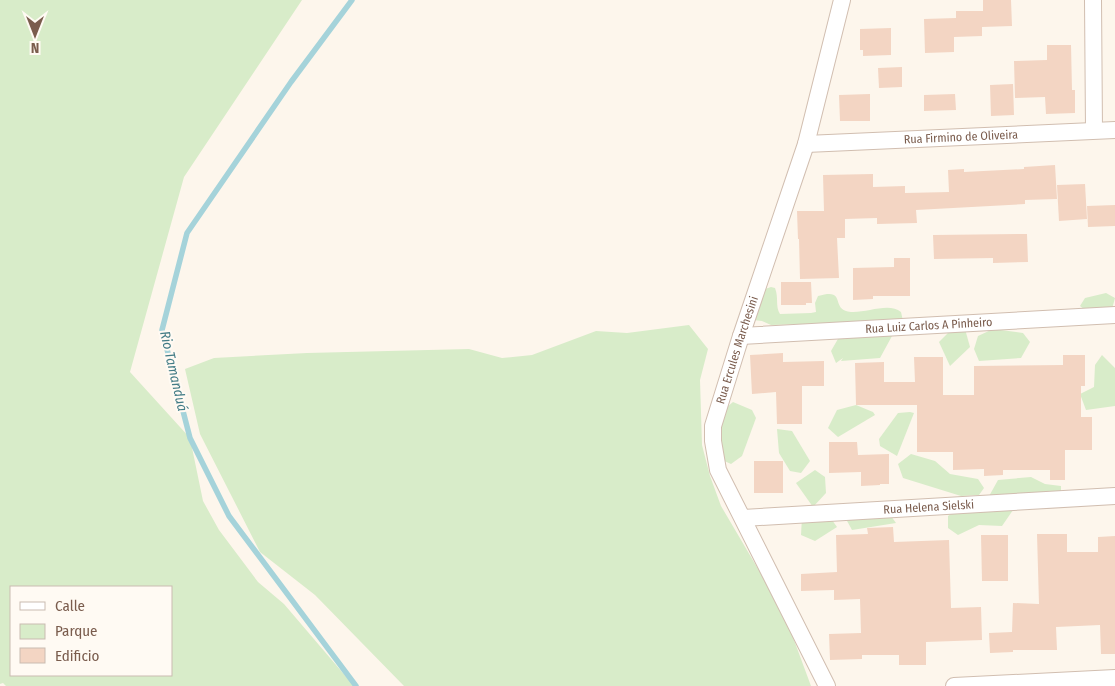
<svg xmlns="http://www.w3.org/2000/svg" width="1115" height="686" viewBox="0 0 1115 686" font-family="'Fira Sans Condensed',sans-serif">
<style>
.green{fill:#d8ecc9;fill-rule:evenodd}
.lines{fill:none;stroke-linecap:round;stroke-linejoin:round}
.stream{stroke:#a5d3da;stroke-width:5.5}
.building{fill:#f3d5c3}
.street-casing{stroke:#d1beb0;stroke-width:18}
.street{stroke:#fff;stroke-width:16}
.labels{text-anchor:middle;stroke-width:4;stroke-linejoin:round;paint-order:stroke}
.street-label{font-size:12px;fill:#7a5c4d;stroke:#fffaf3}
.water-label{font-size:14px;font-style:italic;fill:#437c86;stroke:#fffaf3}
</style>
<rect width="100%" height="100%" fill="#fdf6ec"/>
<!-- green -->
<g class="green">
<path d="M0,0h302l-118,177 -54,195 60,66 13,63 16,29 39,52 26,22 70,82h-348l-3,-3 -3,1zM171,587v88h-160v-88z"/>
<path d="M771,287l4,1c4,10 0,18 5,26l31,-1 5,-1 -1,-9 3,-7c30,-9 11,14 33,16 16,1 38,-10 50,0l2,9 -132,4 -9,-4 -9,-1 9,-30z"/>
<path d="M1106,293l9,5 -3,11 -20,6 -12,-9 5,-8z"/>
<path d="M689,325l19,24 -8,31 2,65 8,31 11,30 63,107 27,73h-407l-89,-91 -55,-43 -60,-118 -15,-65 29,-11 93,-5 162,-4 33,9 30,-3 64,-24 31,2z"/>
<path d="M955,326l10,3 5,18 -20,19 -11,-24z"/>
<path d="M993,329l30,4 7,9 -9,16 -42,3 -5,-12 4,-13z"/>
<path d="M879,330l13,6 -12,22 -39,3 2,-3 -7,5 -5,-12 11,-19z"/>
<path d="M1102,355l13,13v38l-29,4 -6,-16 14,-7 1,-22z"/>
<path d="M733,402l19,8 4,8 -14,38 -11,8 -11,-5 -5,-16 12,-36z"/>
<path d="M856,405l17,7 2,3 -37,22 -10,-9 9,-18z"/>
<path d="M910,412l4,1 -17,43 -17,-10 -1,-7 19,-26z"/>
<path d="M777,429l15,2 18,30 -9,12 -11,-2 -11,-18z"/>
<path d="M911,454l24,7 15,13 28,5 6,9 -5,7 -18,1 -58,-18 -5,-14z"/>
<path d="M815,470l10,7 1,16 -13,14 -17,-24z"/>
<path d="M1031,477l14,7 16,2v8l-73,4 10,-18z"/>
<path d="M1002,505l11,5 -11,16 -23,-1 -21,10 -10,-7v-12l13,-9z"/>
<path d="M888,512l8,11 -44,7 -6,-11z"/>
<path d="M827,513l10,14 -22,14 -14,-6 1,-18z"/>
</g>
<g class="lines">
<!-- stream -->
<path class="stream" d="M352,0l-61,82 -104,151 -25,97 28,108 39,78 127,170"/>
</g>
<!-- building -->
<g class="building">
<path d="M983,0h28l1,26 -30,1v9l-28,1v15l-29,1 -1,-34 32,-1v-7h27z"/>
<path d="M891,28v27l-28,1v-6h-3v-21z"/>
<path d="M1047,45h24l1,45h3v23l-29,1 -1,-17 -30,1 -1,-37 33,-1z"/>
<path d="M902,67v20l-23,1 -1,-20z"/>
<path d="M1013,84l1,31 -23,1 -1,-31z"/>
<path d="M870,94v27h-30l-1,-26z"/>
<path d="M955,94l1,16 -32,1v-16z"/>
<path d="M1055,165l2,34 -32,1v4l-109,6 1,13 -40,1v-6l-32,1v19h-8l2,40 -39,1 -1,-40h-1l-1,-28h27l-1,-36 50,-1v13l32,-1v7l44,-1 -1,-22 16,-1v3l60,-3v-2z"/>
<path d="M1085,184l2,35 -28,2 -2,-36z"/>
<path d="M1115,205v21l-27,1 -1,-21z"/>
<path d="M1027,234l1,28 -35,1v-5l-59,1 -1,-24z"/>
<path d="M894,258h16v38h-37v3l-20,1v-32l41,-1z"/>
<path d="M781,282h30l1,21h-6v2h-25z"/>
<path d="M783,353v9l41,-1v25h-22v38h-25l-1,-32 -24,2 -2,-39z"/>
<path d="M1063,355h22v31h-4v31h11v33h-27v30h-15v-10h-47v5l-19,1v-7l-31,1v-18h-36v-47h-61l-1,-42 29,-1v20h31l-1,-25h29v38h31v-29l89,-1z"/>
<path d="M829,442h28l1,13 31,-1v30h-9v1l-19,1v-14l-32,1z"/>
<rect x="754" y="461" width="29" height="32"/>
<path d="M893,527l1,15 55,-2 2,68 30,-1 1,33 -56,2v23h-27v-10h-37v4l-32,1 -1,-26 32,-1 -1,-34 -26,1v-10l-33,1v-17l36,-2 -1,-37 32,-1 -1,-6z"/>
<path d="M1037,534h30v18h31v-15l17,-1v118h-14l-1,-29 -44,2 1,23h-44v2l-23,1 -1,-20 23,-1 1,-29 26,1z"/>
<path d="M981,535h27v46h-26z"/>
</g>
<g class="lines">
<defs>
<g id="street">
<path d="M1093,0l1,130"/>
<path id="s1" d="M806,144l309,-14"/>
<path id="s2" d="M741,336l374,-21"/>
<path id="s3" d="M743,518l372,-22"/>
<path id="s4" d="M827,686l-109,-216 -5,-29v-15l28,-90 65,-192 36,-144"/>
<path d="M954,686l161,-8"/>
</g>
</defs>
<!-- street casing -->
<use href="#street" class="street-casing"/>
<!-- street -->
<use href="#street" class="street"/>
</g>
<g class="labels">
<!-- street labels -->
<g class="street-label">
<text dy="4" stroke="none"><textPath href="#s1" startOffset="155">Rua Firmino de Oliveira</textPath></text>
<text dy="4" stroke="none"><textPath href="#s2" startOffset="188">Rua Luiz Carlos A Pinheiro</textPath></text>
<text dy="4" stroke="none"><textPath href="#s4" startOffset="366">Rua Ercules Marchesini</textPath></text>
<text dy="4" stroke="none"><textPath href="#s3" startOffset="186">Rua Helena Sielski</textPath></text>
</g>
<!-- water labels -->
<g class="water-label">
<text transform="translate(174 371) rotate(77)" y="5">Rio Tamanduá</text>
</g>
</g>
<!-- legend -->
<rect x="10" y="586" width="162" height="90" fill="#fffaf3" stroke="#cabbb1"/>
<rect x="20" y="602" width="25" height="8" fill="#ffffff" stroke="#cabbb1"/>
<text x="55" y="611" font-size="15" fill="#7a5c4d">Calle</text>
<rect x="20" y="624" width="25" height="15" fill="#d8ecc9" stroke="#cabbb1"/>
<text x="55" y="636" font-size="15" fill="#7a5c4d">Parque</text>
<rect x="20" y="648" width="25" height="15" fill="#f3d5c3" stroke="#cabbb1"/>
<text x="55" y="661" font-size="15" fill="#7a5c4d">Edificio</text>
<!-- north arrow -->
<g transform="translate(35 35) rotate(180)" stroke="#fffaf3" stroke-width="4" paint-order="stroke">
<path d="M0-4L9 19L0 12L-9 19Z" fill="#7a5c4d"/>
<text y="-8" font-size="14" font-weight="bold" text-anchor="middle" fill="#7a5c4d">N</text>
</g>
</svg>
